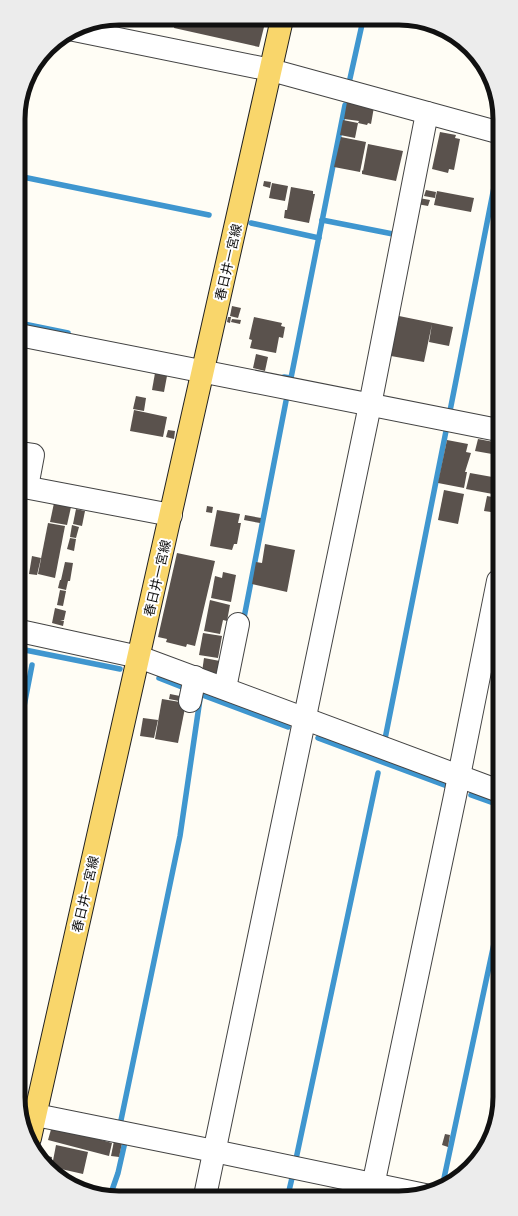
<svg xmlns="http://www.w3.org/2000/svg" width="518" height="1216" viewBox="0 0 518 1216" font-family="'Libre Baskerville','Noto Sans JP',serif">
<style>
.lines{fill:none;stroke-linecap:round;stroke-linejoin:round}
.stream{stroke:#3f96cf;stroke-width:5.5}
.building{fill:#5a524d}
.minor-casing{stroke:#444;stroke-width:24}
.major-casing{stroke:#222;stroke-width:24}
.minor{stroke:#fff;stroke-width:22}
.major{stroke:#f9d66b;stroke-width:22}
.labels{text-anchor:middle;stroke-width:4;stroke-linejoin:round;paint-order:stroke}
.street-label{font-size:13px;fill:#111;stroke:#fff}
.rim{fill:none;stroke:#111;stroke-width:5}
</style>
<rect width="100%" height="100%" fill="#fffdf5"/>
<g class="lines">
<!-- stream -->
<g class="stream">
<path d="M349,83l14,-63"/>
<path d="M18,176l191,39"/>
<path d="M322,220l71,14"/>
<path d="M251,223l68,15"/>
<path d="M19,323l49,10"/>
<path d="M284,377l7,1 54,-273"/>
<path d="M450,411l47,-239"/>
<path d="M243,623l43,-222"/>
<path d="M20,649l100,20"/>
<path d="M159,678l28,11"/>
<path d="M197,693l91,34"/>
<path d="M20,727l12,-62"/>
<path d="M318,738l129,48"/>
<path d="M385,739l61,-308"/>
<path d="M471,795l28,10"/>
<path d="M120,1125l60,-289 20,-137"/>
<path d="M296,1159l82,-386"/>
<path d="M443,1183l56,-263"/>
<path d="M288,1195l4,-17"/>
<path d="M110,1196l8,-23 7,-31"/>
</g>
</g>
<!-- building -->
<g class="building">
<path d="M118,18h34l-2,8z"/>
<path d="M176,18l67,1h23l-7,28 -85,-19z"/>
<path d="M347,102l27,5 -3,17 -3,-1 -1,2 -9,-2 1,-2 -15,-2z"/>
<path d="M343,120l15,3 -3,15 -15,-3z"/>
<path d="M440,132l16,3 -1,3 5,1 -6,31 -5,-1 -1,4 -16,-4z"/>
<path d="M341,137l25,5 -6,30 -26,-5z"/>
<path d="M368,144l35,7 -7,30 -34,-7v-4l1,1z"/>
<path d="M264,181l7,1 -1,6 -7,-2z"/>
<path d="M272,183l16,3 -3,15 -16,-3z"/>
<path d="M291,187l22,4v3h2l-6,29 -25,-5 1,-8h2z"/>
<path d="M426,190l10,2 -1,6 -11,-2z"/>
<path d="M437,191l37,7 -3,14 -37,-7z"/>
<path d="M419,198l11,2 -2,6 -11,-2z"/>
<path d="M232,306l9,2 -3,10 -8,-2z"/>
<path d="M399,316l54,11 -4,19 -20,-4 3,-18 -8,38 -33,-6z"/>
<path d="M228,317h3l-1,6 -3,-1z"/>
<path d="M254,317l28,6 -1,3 4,1 -2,11 -4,-1 -3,16 -26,-5 2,-8 -3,-1z"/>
<path d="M232,319l9,1 -1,4 -9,-2z"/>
<path d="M256,354l12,3 -3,14 -12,-3z"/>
<path d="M155,373l12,3 -3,16 -12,-2z"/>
<path d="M136,396l10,2 -2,13 -11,-2z"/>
<path d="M134,410l33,7 -4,20 -33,-6z"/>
<path d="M168,430l7,1 -1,8 -8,-2z"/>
<path d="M478,439l16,3 -2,12 -17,-3z"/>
<path d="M447,440l21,4 -2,8 5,1 -6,19h2l-3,16 -26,-5z"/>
<path d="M470,473l28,5v17l-32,-6z"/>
<path d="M444,490l20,4 -6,30 -20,-4z"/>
<path d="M487,496l11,2v15l-14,-2z"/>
<path d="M54,503l17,4 -4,18 -17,-3z"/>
<path d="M207,506l6,1 -1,6 -6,-1z"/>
<path d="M76,509l9,2 -3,15 -9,-2z"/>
<path d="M217,510l23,4 -2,9h3l-4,21h-3l-2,6 -22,-4z"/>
<path d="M245,515l16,3 -1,5 -16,-3z"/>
<path d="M48,523l17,3 -10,52 -17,-4z"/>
<path d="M72,525l7,2 -3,11 -6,-1z"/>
<path d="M70,538l6,1 -2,12 -7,-2z"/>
<path d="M265,544l30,6 -8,42 -35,-8 4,-22 6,1z"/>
<path d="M177,553l38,8 -20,85 -8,-2 -1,3 -20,-5 1,-3 -9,-2z"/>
<path d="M32,556l9,2 -4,17 -8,-1z"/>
<path d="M65,562l8,1 -3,18h-2l-2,9 -8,-2 2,-8h1z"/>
<path d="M223,572l13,3 -5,27 -20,-4 4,-22 7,2z"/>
<path d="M60,590l6,1 -3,15 -6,-1z"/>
<path d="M210,600l20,5 -3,16 -4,-1 -3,14 -16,-3z"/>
<path d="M55,608l11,3 -2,9h-4l4,1 -1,5 -11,-3z"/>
<path d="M203,633l19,3 -4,22 -19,-3z"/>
<path d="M204,658l16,3 -3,14 -15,-3z"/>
<path d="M170,694l10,2 -1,5 -10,-2z"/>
<path d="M162,699l24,4 -8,40 -23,-4z"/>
<path d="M143,718l15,2 -4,18 -14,-2z"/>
<path d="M52,1126l60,17 -3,13 -61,-16z"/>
<path d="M445,1134l5,1 -2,12 -6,-2z"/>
<path d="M114,1141l8,2 -3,14 -8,-1z"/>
<path d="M56,1145l32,7 -5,22 -22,-5v3l-6,-1 -1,3 -2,-1 -1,-2z"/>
<path d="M41,1155l11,2 -2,12z"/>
<path d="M61,1177l20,4 -1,5 -4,-1z"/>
<path d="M81,1183l12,2 -2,7 -11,-5z"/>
</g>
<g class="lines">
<defs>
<g id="minor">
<path d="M74,30l197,40 226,62"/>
<path d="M19,335l479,95"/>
<path d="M19,453l14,2 -6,32"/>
<path d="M19,486l152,29"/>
<path d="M20,631l119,26 360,134"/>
<path d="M225,688l13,-64"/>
<path d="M190,701l5,-24"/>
<path d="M21,1112l193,39 211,44"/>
<path d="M371,1195l84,-399 43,-215"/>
<path d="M205,1196l165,-791 57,-292"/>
</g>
<path id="major" d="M30,1138l252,-1119"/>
</defs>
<!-- minor casing -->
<use href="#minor" class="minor-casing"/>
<!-- major casing -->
<use href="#major" class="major-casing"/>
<!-- minor -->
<use href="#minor" class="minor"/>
<!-- major -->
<use href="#major" class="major"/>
</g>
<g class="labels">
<!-- street labels -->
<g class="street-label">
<text transform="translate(228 262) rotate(-77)" y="5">春日井一宮線</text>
<text transform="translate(157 578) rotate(-77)" y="5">春日井一宮線</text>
<text transform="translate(85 894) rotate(-77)" y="5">春日井一宮線</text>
</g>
</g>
<!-- crop -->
<path d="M0 0H518V1216H0ZM119 25H399A94 94 0 0 1 493 119V1097A94 94 0 0 1 399 1191H119A94 94 0 0 1 25 1097V119A94 94 0 0 1 119 25Z" fill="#ececec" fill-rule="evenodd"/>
<path class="rim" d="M119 25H399A94 94 0 0 1 493 119V1097A94 94 0 0 1 399 1191H119A94 94 0 0 1 25 1097V119A94 94 0 0 1 119 25Z"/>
</svg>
